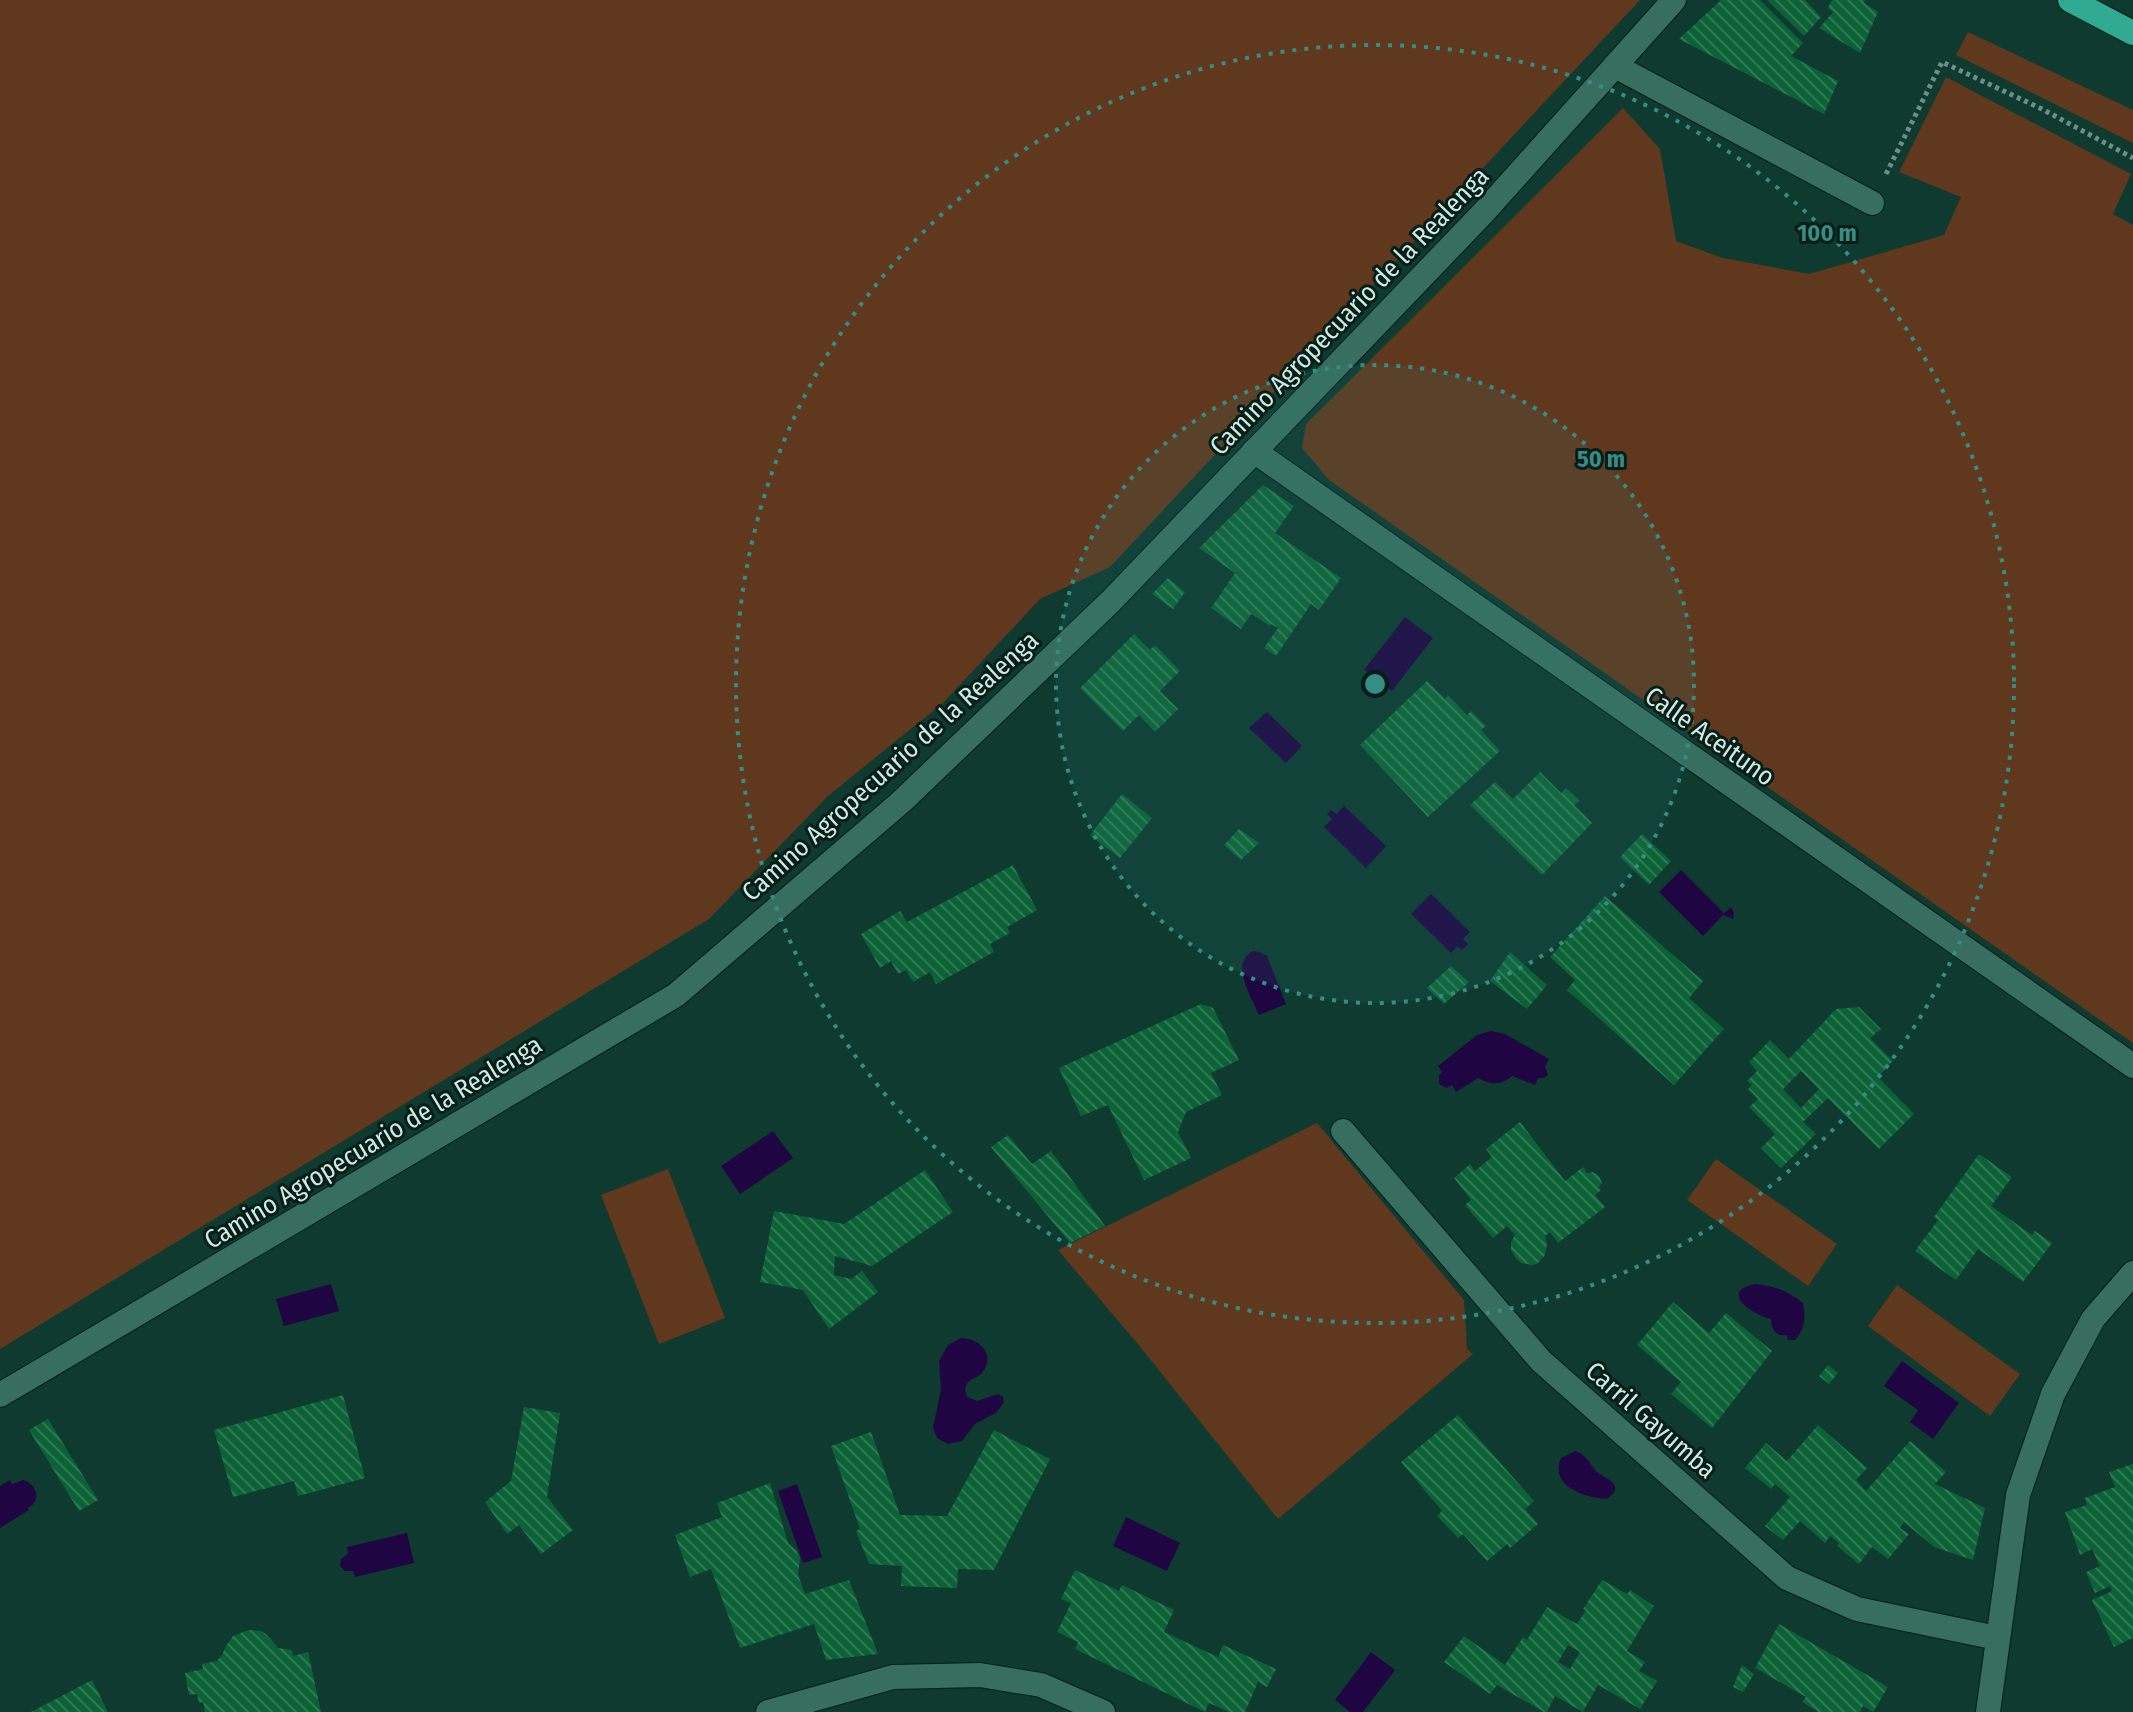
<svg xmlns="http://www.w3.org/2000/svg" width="2133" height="1712" viewBox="0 0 2133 1712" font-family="'Fira Sans Condensed',sans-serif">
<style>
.green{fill:#5f381d}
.water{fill:#1f0643}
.building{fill:url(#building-back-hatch);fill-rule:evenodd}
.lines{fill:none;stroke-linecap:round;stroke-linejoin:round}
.minor-casing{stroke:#021f18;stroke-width:26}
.highway-casing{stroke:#021f18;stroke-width:26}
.path{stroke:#6a8f86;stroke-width:5;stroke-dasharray:4 4;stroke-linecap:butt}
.minor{stroke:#376e60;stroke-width:24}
.highway{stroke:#30aa90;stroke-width:24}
.ring{fill:none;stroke:#358d85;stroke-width:4;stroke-dasharray:4 8}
.labels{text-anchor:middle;stroke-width:6;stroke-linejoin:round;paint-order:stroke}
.street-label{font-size:26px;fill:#ceebe2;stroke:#071e18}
.centre{fill:#358d85;stroke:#071e18;stroke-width:4}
.ring-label{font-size:24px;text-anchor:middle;font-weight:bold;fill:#358d85;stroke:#071e18;stroke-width:6;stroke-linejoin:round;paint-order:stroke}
</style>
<defs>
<pattern id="building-back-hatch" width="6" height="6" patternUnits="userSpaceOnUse" patternTransform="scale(2)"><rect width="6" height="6" fill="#0c6237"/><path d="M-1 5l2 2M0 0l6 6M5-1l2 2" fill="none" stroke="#2e7954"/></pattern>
</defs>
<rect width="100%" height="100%" fill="#0e3a30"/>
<!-- green -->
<g class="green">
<path d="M0,0h1640l-530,567 -70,32 -97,104 -115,93 -119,123 -709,430z"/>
<path d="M1968,32l165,78v33l-177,-88z"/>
<path d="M1946,77l185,97 -18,40 20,11v818l-804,-563 -27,-32 4,-24 317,-316 37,41 16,92 47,17 86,16 135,-39 17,-38 -62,-25z"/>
<path d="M1317,1123l147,177 3,49 6,5 -195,165 -136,-170 -84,-99z"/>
<path d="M1716,1159l121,85 -29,42 -121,-86z"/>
<path d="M668,1169l57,149 -66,26 -58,-149z"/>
<path d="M1897,1285l123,89 -30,42 -122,-90z"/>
</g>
<!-- water -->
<g class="water">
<path d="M1405,617l28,21 -41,53 -6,-4 -9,3 -9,-7 1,-10 -5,-3z"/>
<path d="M1267,712l35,34 -16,17 -37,-35z"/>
<path d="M1344,806l42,40 -20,22 -42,-41 8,-8 -5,-5 4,-4 6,4z"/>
<path d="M1681,870l43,43 7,-6 3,6 -1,6 -10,-4 -20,21 -44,-44z"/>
<path d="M1431,894l39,38 -7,7 5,5 -6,6 -5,-4 -6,7 -40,-39z"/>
<path d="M1253,951l6,1 8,4 19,48 -27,11c-7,-17 -30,-53 -6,-64z"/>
<path d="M1491,1031l14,3 44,25 -4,8 3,8 -4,3h-6l-3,7 -23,-9c-12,10 -21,9 -34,2l-22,14 -4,-7 -5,3 -8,-4v-9l3,-3 -4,-6 39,-31z"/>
<path d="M773,1131l20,27 -53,36 -19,-28z"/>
<path d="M331,1284l8,27 -55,15 -8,-27z"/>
<path d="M1755,1284c19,2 33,7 48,19 3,15 2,26 -8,37h-7l-1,-5c-12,2 -16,-6 -16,-16 -18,-4 -53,-27 -16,-35z"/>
<path d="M961,1338c18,0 36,17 21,35 -4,5 -12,5 -15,11 -3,4 -1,9 0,13l10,4 21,-7 5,3 1,5 -8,11 -21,11 -13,17 -14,3 -11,-6 -4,-10 8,-39 -2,-28 9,-16z"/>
<path d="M1902,1361l57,42 -26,36 -23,-17 8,-12 -34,-24z"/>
<path d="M1575,1451c12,4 13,10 20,19 9,9 33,14 12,29 -22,-1 -58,-13 -46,-41z"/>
<path d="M10,1480l2,4 11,-4c14,4 19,20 5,28l1,2 -29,18v-42z"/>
<path d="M797,1484l25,73 -19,6 -25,-72z"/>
<path d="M1126,1517l54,26 -13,28 -54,-25z"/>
<path d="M407,1533l7,30 -59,14 -2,-6h-8l-5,-5 1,-7 7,-5 -1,-7z"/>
<path d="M1371,1652l24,18 -32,42h-13l-15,-12z"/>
</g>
<!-- building -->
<g class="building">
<path d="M1721,0h39l43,43 -12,13 47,25 -14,33 -145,-75z"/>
<path d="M1767,0h38l16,17 -17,19z"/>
<path d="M1832,0h33l-1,3 14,9 -18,41 -41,-25 14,-16 -5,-4z"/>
<path d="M1263,485l31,21 -19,27 66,45 -22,32 -8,-6 -35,52 -12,-8 14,-20 -7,-4 -1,2 -19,-12 -10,15 -30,-21 24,-35 -36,-25z"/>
<path d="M1168,578l17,14 -12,17 -21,-15z"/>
<path d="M1134,634l16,16 5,-5 25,26 -20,20 18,18 -23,23 -16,-17 -16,16 -43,-43z"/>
<path d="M1427,681l18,18 3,-4 19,20 4,-4 15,15 -5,4 19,21 -72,66 -68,-72z"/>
<path d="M1540,772l21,21 5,-5 14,13 -6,4 18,18 -50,52 -72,-70 25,-23 18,17z"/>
<path d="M1122,794l30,24 -32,40 -30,-23z"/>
<path d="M1239,829l20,14 -18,17 -17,-15z"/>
<path d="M1642,834l29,27 -22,24 -29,-28z"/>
<path d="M1013,865l24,45 -30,17 3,6 -20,11 4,8 -58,32 -6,-12 -17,10 -7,-12 -8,4 -7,-13 -11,7 -19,-34 39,-23 7,11z"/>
<path d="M1605,896l98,85 -14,17 35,31 -50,56 -107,-95 8,-10 -25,-23z"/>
<path d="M1510,952l37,33 -20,24 -37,-28z"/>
<path d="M1451,966l18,16 -25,22 -17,-16z"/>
<path d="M1201,1004l12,4 26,52 -28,13 11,22 -36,17 -8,20 13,26 -47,22 -36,-75 -27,11 -22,-48z"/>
<path d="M1859,1007l22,22 -11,9 23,23 -15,16 36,37 -35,35 -51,-51 -25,24 13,12 -35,34 -20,-20 14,-14 -26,-27 9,-8 -10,-10 4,-4 -5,-4 10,-10 -8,-9 21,-22 19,19 47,-50zM1801,1071l18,18 -18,19 -18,-19z"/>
<path d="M1520,1122l45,59 18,-14 4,6 6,-1 6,4 3,7 -3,4 2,3 -6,5 10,12 -47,36 -8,-11 -5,4 2,7 -2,12 -8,9 -5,1 -11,-2 -6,-6 -4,-7v-8l4,-7 -8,-9 -14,12 -28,-33 6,-5 -17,-22 16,-14 5,7 17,-14 -6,-8z"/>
<path d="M1008,1135l24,29 19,-13 54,75 -35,17 -79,-96z"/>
<path d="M1979,1154l33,23 -21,29 41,29 3,-4 17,12 -29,39 -45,-33 -22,31 -41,-29 23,-31 -4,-3z"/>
<path d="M925,1170l28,42 -81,54 -37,-10 -1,19 17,4 11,-8 16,21 -49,37 -26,-39 -43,-8 14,-71 70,13z"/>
<path d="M1673,1302l36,31 17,-20 46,38 -60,77 -41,-34 10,-12 -44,-37z"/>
<path d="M1828,1365l10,8 -9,11 -10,-8z"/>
<path d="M343,1395l22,83 -67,18 -4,-15 -61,16 -19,-67z"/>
<path d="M524,1407l36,6 -13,84 26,33 -32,24 -22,-29 -12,9 -22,-32 26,-21z"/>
<path d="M1458,1415l76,86 -9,8 13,15 -28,24 -3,-4 -20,17 -24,-27 -5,4 -21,-22 5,-5 -41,-49z"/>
<path d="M48,1419l50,81 -19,11 -50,-81z"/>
<path d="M1818,1425l49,43 -11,12 10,11 44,-50 36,31 -11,12 50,24 -12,52 -39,-13 -30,-25 -4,6 9,6 -21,25 -16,-12 -13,17 -22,-18 2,-3 -9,-7 -5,7 -25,-22 -17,19 -18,-14 25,-29 -15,-13 -4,5 -26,-21 21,-25 21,18z"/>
<path d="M994,1430l56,29 -56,111 -36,-1 -1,19 -56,-2 1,-20 -33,-2 -13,-33 4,-2 -29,-83 40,-14 29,83 47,1z"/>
<path d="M2133,1464v174l-19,9 -22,-47 20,-9 -2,-5 -15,7 -9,-21 14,-6 -8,-17 -12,6 -15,-43 22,-7 -2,-7 30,-11 -6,-15z"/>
<path d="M770,1483l18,60 8,7 4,8 -2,17 7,19 44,-14 29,74 -52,6 -12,-36 -74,24 -29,-79 -21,8 -15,-42 47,-18 -5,-14z"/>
<path d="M1075,1570l44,21 3,-6 52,25 -10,22 54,25 5,-12 53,24 -9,18 -9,-5 -13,30h-16l-20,-9 -4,9 -130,-63 3,-7 -21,-10 14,-29 -10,-4z"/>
<path d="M1602,1580l25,14 3,-4 24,16 -27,45 18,11 -6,9 18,10 -17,28 -42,-24 -15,27 -28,-16 -8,16h-3l-47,-27 -7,9 -46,-32 20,-26 41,29 18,-28 4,3 20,-33 30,17 9,-14 -3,-1zM1568,1645l12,7 -10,17 -12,-7z"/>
<path d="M1779,1624l109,63 -15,25 -10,-6 -3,6h-41l-17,-10 4,-5 -51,-29z"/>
<path d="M249,1630l12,1 5,3 12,14 14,2 1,6 15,-4 13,60h-116l-2,-10 -4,1 -2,-9 -8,1 -4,-22 18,-4 -1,-5 15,-3 5,-6 4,-9 7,-10z"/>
<path d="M1742,1665l12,9 -11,18 -10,-5z"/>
<path d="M92,1680l16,32h-77z"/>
</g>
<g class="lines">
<defs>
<g id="minor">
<path d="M1615,66l257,137"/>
<path d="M1254,451l879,615"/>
<path d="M1343,1131l198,230 246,217 70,31 140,29"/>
<path d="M0,1395l676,-400 225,-193 210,-201 373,-389 190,-212"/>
<path d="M768,1712l125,-35 87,-2 61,10 62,27"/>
<path d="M1988,1712l30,-217 35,-101 40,-75 40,-46"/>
</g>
<path id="highway" d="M2070,0l63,33"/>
</defs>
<!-- minor casing -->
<use href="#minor" class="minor-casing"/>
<!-- highway casing -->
<use href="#highway" class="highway-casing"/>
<!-- path -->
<path class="path" d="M1886,174l56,-112 100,47 91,49"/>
<!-- minor -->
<use href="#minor" class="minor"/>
<!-- highway -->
<use href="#highway" class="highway"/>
</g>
<!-- distance rings -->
<circle cx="1375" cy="684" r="319" fill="#358d85" fill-opacity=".12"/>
<g class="ring">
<circle cx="1375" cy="684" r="319"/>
<circle cx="1375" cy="684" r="639"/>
</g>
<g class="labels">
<!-- street labels -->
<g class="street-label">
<text transform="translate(1349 311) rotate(-46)" y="9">Camino Agropecuario de la Realenga</text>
<text transform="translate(1710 736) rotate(35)" y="9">Calle Aceituno</text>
<text transform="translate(890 766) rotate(-42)" y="9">Camino Agropecuario de la Realenga</text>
<text transform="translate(373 1142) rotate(-31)" y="9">Camino Agropecuario de la Realenga</text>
<text transform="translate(1651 1420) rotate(41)" y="9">Carril Gayumba</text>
</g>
</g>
<circle cx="1375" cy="684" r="12" class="centre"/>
<g class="ring-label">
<text x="1827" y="241">100 m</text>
<text x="1601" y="467">50 m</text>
</g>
</svg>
